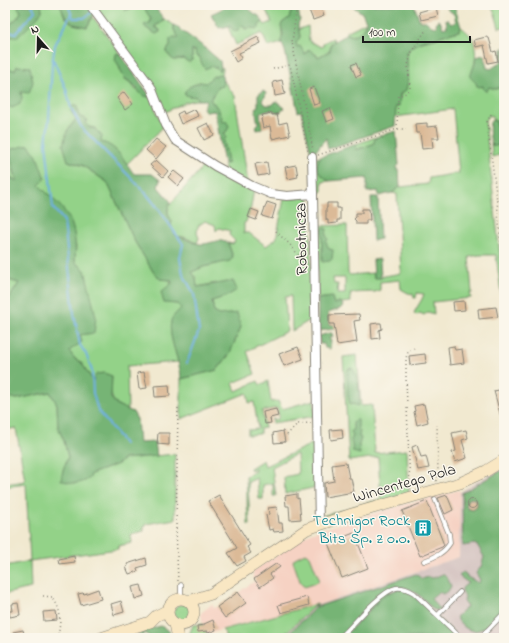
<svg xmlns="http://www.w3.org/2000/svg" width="509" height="643" viewBox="0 0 509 643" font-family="'Indie Flower',sans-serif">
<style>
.built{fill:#f6d2c3}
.industrial{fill:#d1bfbd}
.green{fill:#93d288;stroke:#587752;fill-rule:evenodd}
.forest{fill:#76b474;stroke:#496848;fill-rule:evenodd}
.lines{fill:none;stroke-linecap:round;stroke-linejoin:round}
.stream{stroke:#6fb0e3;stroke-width:2}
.building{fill:#dbba97}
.lane-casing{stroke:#868276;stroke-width:5.5}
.street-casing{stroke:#868276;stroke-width:10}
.secondary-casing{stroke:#868276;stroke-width:12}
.path{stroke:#868276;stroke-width:1.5;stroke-dasharray:1 3;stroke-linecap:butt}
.lane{stroke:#fff;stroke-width:4}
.street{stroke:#fff;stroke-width:8}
.secondary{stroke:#f9e7c3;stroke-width:11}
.labels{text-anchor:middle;stroke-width:3;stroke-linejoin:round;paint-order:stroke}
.street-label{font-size:16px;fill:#1c1c1c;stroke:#fbf7ec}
.culture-label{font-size:16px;fill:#0d838f;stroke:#fbf7ec;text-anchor:end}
</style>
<rect width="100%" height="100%" fill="#fbf7ec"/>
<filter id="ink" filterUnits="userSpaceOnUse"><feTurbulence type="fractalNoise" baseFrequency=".025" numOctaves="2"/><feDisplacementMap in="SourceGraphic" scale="8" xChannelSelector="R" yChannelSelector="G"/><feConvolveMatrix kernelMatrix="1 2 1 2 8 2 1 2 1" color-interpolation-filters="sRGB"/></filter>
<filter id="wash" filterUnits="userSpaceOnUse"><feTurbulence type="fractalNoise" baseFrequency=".012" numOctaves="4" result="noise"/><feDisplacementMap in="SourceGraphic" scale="16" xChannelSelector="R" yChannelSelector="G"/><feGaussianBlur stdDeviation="0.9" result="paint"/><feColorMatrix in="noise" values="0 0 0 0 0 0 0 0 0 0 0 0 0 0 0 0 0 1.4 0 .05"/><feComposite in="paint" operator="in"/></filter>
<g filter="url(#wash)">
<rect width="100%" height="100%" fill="#f1e9d0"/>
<!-- built -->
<path class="built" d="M459,490l1,2 -1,65 -141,48 -1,-1 -91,24 -18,7 -6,-14 -1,-8 11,-9 2,4 3,-1 38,-26 -2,-4v-6l57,-38 81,-25z"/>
<!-- industrial -->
<path class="industrial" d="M504,465v173h-223l34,-32 144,-49 1,-65z"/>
<!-- green -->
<g class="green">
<path d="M11,5h7l3,7 -3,5 -11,10 -2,-1v-20l4,1z"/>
<path d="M41,5h19l5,12 8,7 14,3 6,-10 26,35 -3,2 4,16 5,9 7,5 3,5 14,8 1,-1 13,31 -36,37 -5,-7 -21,-15 -6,-14 -6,-1 -4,-4 2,-3 -8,-4v-4l-3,-7 -5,6 5,8 -9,12 1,30 15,5 24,16 28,60 19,31 6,6 11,1 -2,23 8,1 4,4 -10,27 7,27 -51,4 1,44c-19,-7 -18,-15 -16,-34l-19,5 -12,-19 -6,-3 -6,-8 11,-16 -5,-73 1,-16 -23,-46 -14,-15 -26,-17 4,14c-7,-3 -9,-8 -11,-14l-1,-129 37,-28z"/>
<path d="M102,5h29l-3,2 -1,3 15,-5 9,13 -1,5 -2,1 12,8v-2l-2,-2h-3v-2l6,-3 3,-4 10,6v5l6,8 -10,8 -4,6 7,8 13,-1 3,3 3,-2v-11l19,17 10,3 1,-2 1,1 -1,7 -3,-1 -7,3 -6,7 -6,-2 -11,5 -4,4v3l3,2 9,1 2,3c-12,-1 -25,8 -36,13l-12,-26 -55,-74z"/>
<path d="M263,5h2l1,2 8,-1v-1h12l5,7 -2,6 -7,5c-1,7 1,13 0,20l-14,4 -6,-14 -26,12 -8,-18c13,-3 24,4 35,-5l2,3 7,-3z"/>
<path d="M491,5h13v22l-5,1 -3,-11z"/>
<path d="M366,22l-4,10 -9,4 -6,-2 -1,-2z"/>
<path d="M308,26l1,15 12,6 2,-1v-3l10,-5 1,4 -3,1 -1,8 -12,6 -2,-3h-11l-5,-7h-3l-1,-4 4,-6 -1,-8z"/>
<path d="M461,27c4,3 10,8 11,11 5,10 4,22 1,32l11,18 5,-1 7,2 5,-2 3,12v55l-12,3 -1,-14 2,3 3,-25 -3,-1 -1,-4 -3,-1 -4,5 19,173h-3l-5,-38h-17l-10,2 3,36h-2l1,5 -38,4 1,12 -6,-2 -4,3 -4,-2 -3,2 -3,-2c3,-7 8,-12 10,-19l-7,-1 -1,5h-2l-1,-4 -5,-1 -7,-4 -1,-9 -20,2v8l-5,2 -25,1 1,9 -9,1 -1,-1h-3l-2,2h-2l-1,-3 -9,-3 -6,1 -2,-73 31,-1 1,48 2,2 23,-2 1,5 27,-5 -4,-79 -5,-1 8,-6 28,-3 1,-6 30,-5 -6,-64 -58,8 1,-11c5,-6 2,-8 6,-13 2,-4 5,-7 6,-11 1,-8 -4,-25 0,-31 7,-13 26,-8 32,-15l19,-5zM333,278h12v16h-8l1,-10h-4z"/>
<path d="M223,80l12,16 13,87 -23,-13 -1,-6 4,-1 -4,-23 2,-3 -5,-16 -2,-10 -9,-11 8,-14h5z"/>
<path d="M376,137l-3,7 -18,6 1,-6z"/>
<path d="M320,157c-7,13 -1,16 9,24l-7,1v10h-6l-1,-29 1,-5z"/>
<path d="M205,164l49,25 -3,18 -5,15 -2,1v10h5l17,13 10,-7 8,-40 20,-3 6,4 2,119 -20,12 -1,-35 -6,1 2,34 -40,20 8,23 -22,9 3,8 22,-10 2,4 8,-4 3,21 7,-1 4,8 32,-9 1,16 -42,7 -1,-4 5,1 2,-4 -2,-8 -15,3 3,17 -5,1v5l-12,1v-5l10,-1 -4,-27 -5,1 -2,-10 -66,26v-40l36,-9 12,-15 12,-28 -27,-15 -2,-11 15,-5 -11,-13 -19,4 -1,-9 -4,-6 11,-5 14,-3 16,-7 -5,-14 5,1 2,-3 -6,-6 1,-4 -11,-3 -3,3 -1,-6 -10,-4 -7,5 -1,7 2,5 -2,5 -13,-6 -8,-1 -5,-11 1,-4 -4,-6v-8z"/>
<path d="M5,279l14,4 -9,14 -5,4z"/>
<path d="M357,355l4,51 11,-1 3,48 32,-3 2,43 -85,26 -2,-3 59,-17 -3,-42 -29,4 -6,-104z"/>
<path d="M5,379l6,5 -3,13 9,2 33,-7 7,12 1,23 6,14 4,16 -5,13 28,4 27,-10 6,-5 51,-5v65l-29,5v2l-3,1 1,4 -13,3 1,9 -14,3v3l-88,12 1,27 -26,6v-28l25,-5 -4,-77 -21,3v-3l20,-3 -9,-53 -11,2z"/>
<path d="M316,442l1,45 -32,7 -1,-17 14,-3 -1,-20 -25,13 4,29h-3v-13l-10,2v14h-4l-2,-21 -9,4 2,43h-2l-2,-49 9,-5v-3l-4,2 -1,-2 13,-8 2,6z"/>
<path d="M305,553l3,1 2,2 9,23 -1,3 -13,5 -4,-3 -8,-23 2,-3z"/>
<path d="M317,604l1,1 -4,1 -33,32h-56v-5l-3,-3z"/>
<circle cx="182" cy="612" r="8"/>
<path d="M203,624l4,11 -9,3h-9v-3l4,-10z"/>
</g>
<!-- forest -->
<g class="forest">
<path d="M17,5h24l1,6 -4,6 -20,20h-10l-3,2v-13l3,1 10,-10 3,-5z"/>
<path d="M60,5h17l2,2 8,-2h15l-11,14 -4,8 -14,-3 -8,-7z"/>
<path d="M131,5h22l11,14 -3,4 -6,3 1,2h2l2,4 -4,2 -10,-6 -2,-3 6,-2 1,-4 -9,-14 -7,1 -11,5 1,-2z"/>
<path d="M225,5h13l1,1 5,-1 11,9 4,2 4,6 -4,3v3l-1,1 -7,-1 -6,1 -1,-2 -3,-1 -4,5h-3l-4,-5 -11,2 -8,-14 9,-4z"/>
<path d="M286,5h6l1,6 5,-2 2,11 -2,5 2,12 -4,6 1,4 3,-1 5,8 4,-5 9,8 12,-6 1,-8 16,-9 6,2 9,-5 5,-8 -5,-10 -8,-6v-2h60l6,16h6l4,4 4,2 3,-1 -1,-2 2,-4 2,1 3,7 4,-1 -1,-8 2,1 3,4 5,-2 -2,-8 -7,-5 2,-4h5l7,22 -2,4 -19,5 -2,2 -15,3 -12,6 -4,6 1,29 -2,8 -6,4 -1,12h-3l-1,20 -67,23 -2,-11 -10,13 -5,2 -10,-42 -3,1 -13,-61 -4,-10 2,-7 -2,-8 1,-3 7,-5 2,-6z"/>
<path d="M174,25l30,22 16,14 1,8 -2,2 -3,-4 -2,1 -3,-2 -6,3 -4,-7 -1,-5 -4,-1 -1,-5 -3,-2v11l-3,2 -3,-1 -1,-2 -12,1 -7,-8 4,-6v-7l4,-2 5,1 -5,-8z"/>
<path d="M502,48h2v51l-3,-12 -5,2 -7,-2 -2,4h-2l-2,-2v-3l-4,1 -2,-1 -1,-3 -6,-6 5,-14 1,-6 8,-2 3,13 4,1 11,-8z"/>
<path d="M119,52l31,44 -1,1c-10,-1 -11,-8 -17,-14 -3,-2 -6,-3 -8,-6 -4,-5 -4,-12 -9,-17l1,-6z"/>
<path d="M17,66l13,1 3,15 -4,11 -8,-1 1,6 -2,6 -8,4 -7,-4v-33l4,-2 6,1z"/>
<path d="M219,74l3,1 1,11 -5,1 -8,13h1l1,3h2l2,4h2l2,7 2,3 -1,4 1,1 4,-1 3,5 -2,5 -3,2 2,5 -2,2 4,23 -4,1 -9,-53 -9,1 -3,-4 4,-8h-8l-2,-3 -9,-1 -3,-2v-3l4,-4 11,-5 6,1 6,-6z"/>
<path d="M263,91l3,2 -1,4 -3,3 4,5h6l4,-4 9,7 -6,5 -7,-3 -12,3 2,15 -5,2 -1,-4 2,-2 -3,-16 3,-2v-11z"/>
<path d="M76,105l3,7v4l8,4 -2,3 5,5h4l8,8 -1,6c16,3 24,20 33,32h18l8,6 -2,7 13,15c-5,7 -4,12 1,19l-1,4 5,11c9,1 19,9 27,8 11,-1 14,-6 25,-1l5,14 -3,4 -27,6 -11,5 4,6 1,9 36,-6 4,9 -10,6 -15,5 2,11 5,3 18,-2 4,14 -12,28 -12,15 -36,9c0,-17 -14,-42 -10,-58 1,-5 7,-9 10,-13l-4,-4 -13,-1 -3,-11 11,-9 -1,-3 -11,-1 -6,-6 -19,-31 -28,-60 -25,-17 -14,-4 -5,-16 4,-14 9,-12 -5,-8v-4z"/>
<path d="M491,120l5,1 5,18 -4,7h-4c-4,-7 -5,-19 -2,-26z"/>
<path d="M396,131l3,34 -2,1v5h2l1,16 -8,6 -13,3 -1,-5 -11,1v-14l-38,3c-10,-8 -16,-11 -9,-24l36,-13v6l17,-6 3,-7z"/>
<path d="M29,145l8,11 8,23 -6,6c10,11 23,20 30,33 7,13 7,30 6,44l10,8 11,47 -2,16 -14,2 2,7 -13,9 6,8 6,3 12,19 3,-7 8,-1 8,3 -1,22 6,7 16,7 4,7 2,24 16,-1 2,14 -33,3 -6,5 -27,10 -1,4c-10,7 -18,6 -29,2l2,-10 5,-13 -4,-16 -6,-14 -1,-23 -7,-12 -33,7 -9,-2 -2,-10 4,-3 -5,-5 2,-4 -2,-9v-47l2,-1 -2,-5v-12l5,-4 9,-14 -14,-4v-13l2,-1 -2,-8v-93c1,7 4,15 12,17l-6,-21v-11z"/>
<path d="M371,197h7l2,42 -7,2z"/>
<path d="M324,228l3,1 -1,6 2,4 -2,3 3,7 4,1 -1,9 -2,2 -8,1v-33z"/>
<path d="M380,259l1,19h-7l-1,-18z"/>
<path d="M332,297l2,7 7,-2 2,4 -3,3 -12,4 1,12h8l-3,4 -16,2v-32z"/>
<path d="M329,333h3l1,4 -4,1 2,3 -1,8 -5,-1 -1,-4h-4l-1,-8z"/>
<path d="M352,368c8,10 8,26 6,38l-5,-2 -3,1 -2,-9 -1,-24 1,-3z"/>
<path d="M356,419l2,1v9l2,2 -1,6 2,1 -2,7 1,9 -7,-2 -2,-12 2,-5 -2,-3 2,-3v-7z"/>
<path d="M504,469v141c-16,17 -32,33 -48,7l11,-10 -3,-6 1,-4 -3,-6v-3l6,-5 -9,-7 4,-4 4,3v2l12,6 1,-3 -4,-7 5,-6 3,-10 -6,-11 -4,-2 -11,2 -1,-53zM471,498l4,1 2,3v5l-4,3 -5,-1 -2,-4 1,-5z"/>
<path d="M416,574l6,5 6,-2 5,1 10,-4 5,5 3,7 -2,4 -6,4 -4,-2 -8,7 10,11h-7c-12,-12 -23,-27 -42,-22l-54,50h-54l32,-31z"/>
<path d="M398,589l10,2 5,3 46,44h-117l44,-44z"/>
<path d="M161,626l8,5 5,7h-9v-1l-3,-2 -4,1 -1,2h-7l-1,-2 -5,-3 -3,5h-12l13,-5 3,-3z"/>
</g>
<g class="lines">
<!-- stream -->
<g class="stream">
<path d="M68,5l5,13h11l8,-6"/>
<path d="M71,14l-16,31 -3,19 -3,55 -3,24 7,65 11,13 10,93 6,31 6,9 6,17 1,22 5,18 18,22 8,11"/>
<path d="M5,32l11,1 19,-22 -3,-6"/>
<path d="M53,59l13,30 5,19 11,20 62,63 14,17 25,36 -3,14 3,16 11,20 5,37 -12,32"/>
</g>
</g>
<g id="blocks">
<!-- building -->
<g class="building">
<path d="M307,5h13l4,11 -11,4z"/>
<path d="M436,7l2,9 -17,4 -2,-8z"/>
<path d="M258,37l3,6 -22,10 3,5 -6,4 -6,-11z"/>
<path d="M486,37l3,1 4,14 3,-1 2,10 -10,2 -4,-18 -8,2 -2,-7z"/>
<path d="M356,63l5,12 -5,2 -5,-12z"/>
<path d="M282,80l3,14 -10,2 -2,-14z"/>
<path d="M314,87l6,16 -6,2 -5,-16z"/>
<path d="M124,92l9,12 -8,6 -8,-12z"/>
<path d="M330,108l4,11 -8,3 -4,-11z"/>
<path d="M195,109l3,7 -17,8 -4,-10 6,-3 1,3z"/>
<path d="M272,113v2l5,-1 2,10 8,-2 3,13 -18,4 -2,-13 -7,2 -2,-9 2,-1 -1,-3z"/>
<path d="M208,123l6,12 -10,5 -6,-12z"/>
<path d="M427,123v4l10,-1 2,12h-7l1,10 -11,1 -2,-16h-4l-1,-9z"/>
<path d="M156,139l10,8 -10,12 -10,-9z"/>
<path d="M156,160l12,11 -5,6 -13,-12z"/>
<path d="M267,162l2,12 -11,2 -3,-12z"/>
<path d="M296,165l2,12 -10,2 -3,-12z"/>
<path d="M174,171l10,8 -6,7 -10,-9z"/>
<path d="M267,202l9,3 -4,14 -10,-3z"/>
<path d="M327,203h10v5h3v12h-3v3l-9,1v-4h-2v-12h1z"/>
<path d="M251,209l8,3 -3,8 -8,-3z"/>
<path d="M362,209h7l1,11h-4v4h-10v-3l-2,-2 2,-2v-4h6z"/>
<path d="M464,301l1,9 -11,1 -1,-9z"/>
<path d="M496,307l2,10 -19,2 -1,-10z"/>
<path d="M359,314l1,6 -6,1 3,21 -20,3 -3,-21h-5v-9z"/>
<path d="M378,323h3l1,6 -3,1 1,8 -8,1 -1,-15z"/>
<path d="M454,346l1,4 7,-1 2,14 -14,2 -2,-18z"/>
<path d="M298,347l5,12 -19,7 -5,-12z"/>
<path d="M425,354l1,9 -16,2 -1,-9z"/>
<path d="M144,372l3,16 -8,1 -2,-16z"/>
<path d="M169,385l1,11 -15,1 -1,-11z"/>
<path d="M504,389v32h-2l-8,-30z"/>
<path d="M424,404l4,18 -11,3 -3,-13 1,-1 -1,-5z"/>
<path d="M276,409l2,7 -8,2 1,5 -6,1 -2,-12z"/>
<path d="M342,429l1,9 -12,2 -1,-10z"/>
<path d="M466,430l2,8 -6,2 5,18 -12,4 -3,-10 4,-1 -4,-18z"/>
<path d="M283,431l2,11 -11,1 -1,-10z"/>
<path d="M158,433h11v12l-12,-1z"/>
<path d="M417,445l4,12 5,-1 3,12 -11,2 -6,-23z"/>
<path d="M346,463l3,15h2l3,14 -29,5 -1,-14 10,-2 -2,-16z"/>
<path d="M297,494v5l2,-1 2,21 -11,1 -1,-14h-3l-1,-10z"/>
<path d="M219,495l31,50 -3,2 4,6 -7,4 2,4 -9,5 -9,-13 9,-5 -29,-47z"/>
<path d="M447,495l6,15 -8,4 -7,-16z"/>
<circle cx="472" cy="504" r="4.5"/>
<path d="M427,501l17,44 -2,2 -22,9 -18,-45z"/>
<path d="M277,507l2,16h3l1,8 -9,1 -1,-3 -4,1 -3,-15 3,-1 -1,-6z"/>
<path d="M354,533l14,35 -26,10 -14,-35z"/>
<path d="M74,556l1,6 -15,2 -1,-5z"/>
<path d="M146,558l1,7 -10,3 1,3 -9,3 -3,-7 2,-1 -1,-2z"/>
<path d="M277,563l3,4 -10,7 3,4 -13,9 -6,-8z"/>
<path d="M141,585l3,11 -9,3 -3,-12z"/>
<path d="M98,589l3,10 -20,6 -3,-11 5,-1 1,1z"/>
<path d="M238,592l8,11 -21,15 -8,-11z"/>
<path d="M307,597l2,8 -28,8 -3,-8z"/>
<path d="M121,601l3,11 -10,3 -3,-11z"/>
<path d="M18,603l2,12 -10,2 -1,-6h4l-1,-7z"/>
<path d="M56,611l1,9 -13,1 -1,-9z"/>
<path d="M213,620l3,10 -8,3 -1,-2 -9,1 -1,-6 7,-1v-1z"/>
<path d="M23,630l2,8h-11l-1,-6z"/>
</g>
</g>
</g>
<g filter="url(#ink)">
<use href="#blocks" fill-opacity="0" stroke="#868276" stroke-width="1"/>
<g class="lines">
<defs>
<g id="lane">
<path d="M424,561c11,-4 20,-8 26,-18l-1,-9 -14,-35"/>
<path d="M181,599v-14"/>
<path d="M438,615l22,-23"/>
<path d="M340,638c12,-12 41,-47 56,-50 6,-1 13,2 18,5l47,45"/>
<path d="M480,638l24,-25"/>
</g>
<g id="street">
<path d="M90,5l61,82 15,38 9,15 40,26 37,20 19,8 16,2 26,-2 6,330"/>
<path d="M312,157l1,37"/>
</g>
<g id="secondary">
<circle cx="181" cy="612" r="13"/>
<path d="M189,601l22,-7 96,-65 45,-15 108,-31 26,-12 18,-11"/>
<path d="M175,624l3,14"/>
<path d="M101,638l49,-16 6,-6 12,-6"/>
</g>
</defs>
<!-- lane casing -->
<use href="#lane" class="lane-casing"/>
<!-- street casing -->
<use href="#street" class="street-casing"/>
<!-- secondary casing -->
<use href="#secondary" class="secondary-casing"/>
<!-- path -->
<g class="path">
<path d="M293,5l3,9 -4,28 21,108"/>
<path d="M273,69l17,-4 18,86"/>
<path d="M491,114l-4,8 10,79"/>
<path d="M397,129l1,-33 8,-3 4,-5 -2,-23 4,-14 14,-21"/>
<path d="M318,155l79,-26h9"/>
<path d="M500,198l-3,3 7,78"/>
<path d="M276,231c5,6 11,10 16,16 5,6 8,12 15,16"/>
<path d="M178,408l-2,120 2,54"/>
<path d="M287,435l10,-11 14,-1"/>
<path d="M436,481l2,-8 -1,-48"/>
<path d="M410,489l-4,-111v-20l2,-6 6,-4"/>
<path d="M43,596l9,1c11,14 8,25 6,41"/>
<path d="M260,638v-4"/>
</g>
<!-- lane -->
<use href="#lane" class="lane"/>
<!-- street -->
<use href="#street" class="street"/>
<!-- secondary -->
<use href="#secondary" class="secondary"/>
</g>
</g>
<!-- icons -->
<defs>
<symbol id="building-square" viewBox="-11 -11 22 22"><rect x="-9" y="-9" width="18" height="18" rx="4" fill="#0f9aa8" stroke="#fbf7ec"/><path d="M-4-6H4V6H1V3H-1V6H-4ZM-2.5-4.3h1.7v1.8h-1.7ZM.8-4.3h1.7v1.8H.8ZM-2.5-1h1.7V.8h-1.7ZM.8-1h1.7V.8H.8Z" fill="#fff"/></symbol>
</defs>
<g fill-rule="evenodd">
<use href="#building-square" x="413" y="518" width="20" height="20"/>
</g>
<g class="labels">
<!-- street labels -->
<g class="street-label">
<text transform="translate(300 239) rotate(-91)" y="6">Robotnicza</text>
<text transform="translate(404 482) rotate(-16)" y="6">Wincentego Pola</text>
</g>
<!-- culture labels -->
<g class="culture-label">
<text x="410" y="525">Technigor Rock<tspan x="410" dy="18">Bits Sp. z o.o.</tspan></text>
</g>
</g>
<!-- margin -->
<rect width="509" height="643" fill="none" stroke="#fbf7ec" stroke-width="20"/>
<!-- north arrow -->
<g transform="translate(38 38) rotate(340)" stroke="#fbf7ec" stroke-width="3" paint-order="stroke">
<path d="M0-3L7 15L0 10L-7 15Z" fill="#1c1c1c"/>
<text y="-6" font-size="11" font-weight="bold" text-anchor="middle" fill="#1c1c1c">N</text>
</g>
<!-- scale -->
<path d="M363 36v6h107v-6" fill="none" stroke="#1c1c1c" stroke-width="2"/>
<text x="369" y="36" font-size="12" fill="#1c1c1c" stroke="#fbf7ec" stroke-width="3" paint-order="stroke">100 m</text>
</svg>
